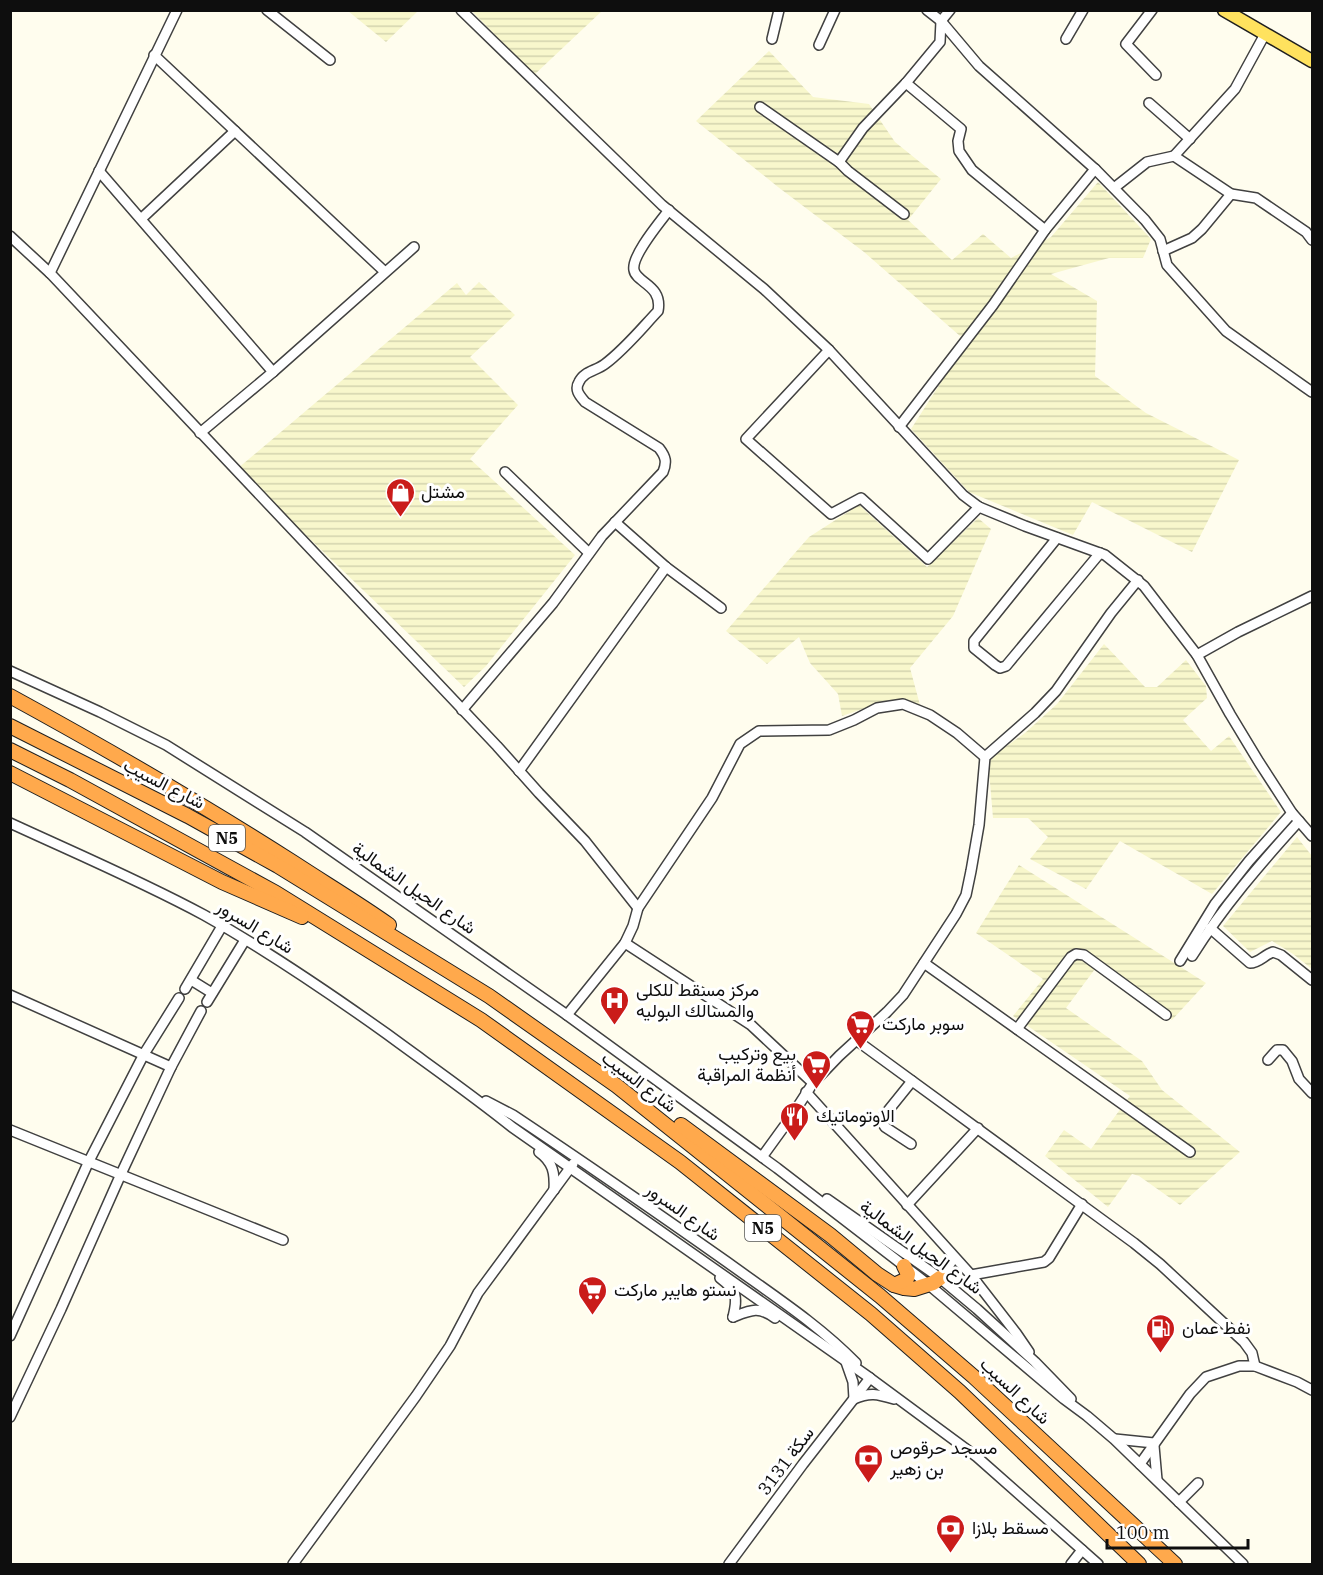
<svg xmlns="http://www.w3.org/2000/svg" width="1323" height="1575" viewBox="0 0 1323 1575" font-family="'IBM Plex Serif',Vazirmatn,serif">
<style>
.farmland{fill:url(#farmland-rules)}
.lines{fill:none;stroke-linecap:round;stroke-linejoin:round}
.minor-casing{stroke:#414141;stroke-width:12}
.major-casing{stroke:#1f1f1f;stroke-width:15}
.highway-casing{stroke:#1f1f1f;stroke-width:16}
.minor{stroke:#fff;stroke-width:9}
.major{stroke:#ffe25e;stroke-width:12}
.highway{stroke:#ffa94c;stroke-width:14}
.labels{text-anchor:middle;stroke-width:6;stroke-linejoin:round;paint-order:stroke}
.shield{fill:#fff;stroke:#565656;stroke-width:1.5}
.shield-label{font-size:16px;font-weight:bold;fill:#0e0e0e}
.poi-label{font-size:18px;fill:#0e0e0e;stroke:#fff;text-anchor:start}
.street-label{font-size:18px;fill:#0e0e0e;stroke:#fff}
</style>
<defs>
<pattern id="farmland-rules" width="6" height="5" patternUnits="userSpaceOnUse" patternTransform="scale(1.5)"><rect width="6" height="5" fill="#f8f7cc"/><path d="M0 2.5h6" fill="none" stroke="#d3d3ae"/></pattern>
</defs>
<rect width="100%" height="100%" fill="#fffdee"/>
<!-- farmland -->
<g class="farmland">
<path d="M348,11h70l-32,31z"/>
<path d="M472,11h130l-68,64z"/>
<path d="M769,51l44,46 56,7 26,38 46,37 -33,41 44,40 31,-26 28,24 40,-21 47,-55 53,57 -8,19h-34l-58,16 46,27 -2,75 51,37 93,47 -47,92 -100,-50 -19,33 -104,-43 -58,-63 61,-95 -12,2 -96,-84 -86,-65 -82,-66z"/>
<path d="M479,282l36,33 -45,42 48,48 -48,54 105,96 -89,111 -22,21 -227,-218 220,-186 9,12z"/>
<path d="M859,505l68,62 51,-49 13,11 -38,87 -43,52 10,37 -17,-4 -26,3 -35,12 -4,-22 -28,-31 -11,-26 -32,27 -41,-33 83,-94z"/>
<path d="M1104,644l41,43h12l29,-27 20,26 1,12 -24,22 28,31 18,-15 52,76 -69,82 -92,-53 -34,48 -56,-30 18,-22 -20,-19h-35l-5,-59 37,-26 32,-29z"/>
<path d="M1297,837l15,19v113l-19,-15 -21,-13 -22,11 -27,-26z"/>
<path d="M1019,865l187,118 -34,37 -77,-51 -29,39 76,53 20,29 78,62 -60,53 -41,-29 -7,-2 -24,33 -63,-51 19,-26 27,19 39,-53 -117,-80 30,-37 -67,-46z"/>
</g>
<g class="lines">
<defs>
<g id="minor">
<path d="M177,10l-127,263 447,473 42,47 46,48 53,67"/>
<path d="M267,10l63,50"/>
<path d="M461,10l201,195 102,84 65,61 134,145 16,12 46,19 80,29 39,31 53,69 33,59 29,48 33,51 20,23"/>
<path d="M927,10l14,11 38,45 116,103 50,51 15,19 7,26 59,66 76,54 10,7"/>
<path d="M1152,10l-26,34 30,31"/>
<path d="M772,39l7,-29"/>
<path d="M1066,39l17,-29"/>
<path d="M819,45l16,-35"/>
<path d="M154,55l231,217"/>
<path d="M906,83l55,46 -3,12 1,10 13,19 73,60 50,-61"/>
<path d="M1149,103l41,36"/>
<path d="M760,107l79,55"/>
<path d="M1174,156l61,-67 30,-55"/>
<path d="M99,171l174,201"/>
<path d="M1114,188l33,-26 27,-6 57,38 25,4 50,34 6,8"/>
<path d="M904,214l-56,-43 -9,-9 24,-34 43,-45 34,-41 1,-21 9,-11"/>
<path d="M141,219l94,-88"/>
<path d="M10,236l40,37"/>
<path d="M1163,251l29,-13 10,-9 29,-35"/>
<path d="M829,350l-83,89 85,75 30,-16 67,61 51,-52"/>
<path d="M899,427l94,-122 52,-75"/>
<path d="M200,433l73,-61 141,-125"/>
<path d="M505,472l84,81"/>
<path d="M615,522l51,45 55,41"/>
<path d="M1057,538l-83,103v7l21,17 5,3 6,-2 94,-113"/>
<path d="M1197,655l41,-23 74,-36"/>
<path d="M10,671l90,41 66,33 139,87 262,183 210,153 152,117 135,114 23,17 27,23 129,125"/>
<path d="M462,710l91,-107 49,-67 61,-64c4,-10 3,-15 -4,-24l-74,-46c-5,-6 -11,-12 -6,-20 5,-11 17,-11 26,-18 20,-15 36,-35 53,-53 5,-26 -22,-28 -24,-41 -3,-14 26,-48 35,-60"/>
<path d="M519,771l147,-204"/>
<path d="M10,823c65,30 131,58 194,92 64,36 124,77 183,119 42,31 84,60 125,93l358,251 107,79 121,107"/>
<path d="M1210,928l40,35c9,0 14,-8 23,-11l8,3 31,25"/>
<path d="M625,943l126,82 62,58"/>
<path d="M1192,956c31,-49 68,-92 107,-135"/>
<path d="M1180,961l35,-57 34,-43 43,-48"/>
<path d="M924,963l266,189"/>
<path d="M191,980l21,13"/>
<path d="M185,989l37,-63"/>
<path d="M10,995l161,72"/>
<path d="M207,1002l38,-62"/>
<path d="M567,1015l58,-72 8,-17 5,-18 74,-110 28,-54 19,-13 70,-1 25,-10 23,-12 26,-4 27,11 27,18 28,24"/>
<path d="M1017,1029l54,-72 5,-3 8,1 82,60"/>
<path d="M856,1040l278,203 26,21 84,78 8,11 3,13"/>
<path d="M1268,1060l9,-10h6l9,11 7,18 13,14"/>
<path d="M806,1092l165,183 45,58 13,19"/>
<path d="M486,1101l27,14c72,48 143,97 214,147 44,32 91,62 129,101"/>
<path d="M10,1130l273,110"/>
<path d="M911,1144l-26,-17 -3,-5 1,-5 29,-36"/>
<path d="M539,1152c14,10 16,21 15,38"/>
<path d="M762,1157l29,-40 22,-34 26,-27 48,-44 16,-17 53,-81 10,-19 5,-24 8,-46 6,-68 50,-44 21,-22 55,-78 27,-33"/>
<path d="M827,1199l113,79 37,31 58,53 36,37"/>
<path d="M907,1205l71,-77"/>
<path d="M971,1275l73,-13 5,-4 33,-54"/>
<path d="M720,1278c17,13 18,19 13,39"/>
<path d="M940,1278l14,-20"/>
<path d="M733,1317c18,-7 26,-11 42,1"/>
<path d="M10,1336l79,-175 55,-107 35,-56"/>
<path d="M846,1362l7,20 1,17c16,-7 23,-5 40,0"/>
<path d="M10,1417l51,-108 60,-135 50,-107 30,-56"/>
<path d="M1115,1439l39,4"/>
<path d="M1154,1446l3,34"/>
<path d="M1140,1464l50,-70 16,-17 33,-11h16l42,16 15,8"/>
<path d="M1179,1502l19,-19"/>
<path d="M293,1564l123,-168 34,-50 28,-53 95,-129"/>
<path d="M729,1564l74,-100 67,-86"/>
<path d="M1071,1564l11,-14"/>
</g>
<path id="major" d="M1224,10l88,51"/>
<g id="highway">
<path d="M10,696c97,53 192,108 284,167 32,21 64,40 95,62"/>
<path d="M10,726l178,90 90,50 211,130 128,90 263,210 94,81 201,187"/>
<path d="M10,750l60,30 206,113 205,127 199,142 191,152 89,78 179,172"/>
<path d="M10,773l212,109 80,35"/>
<path d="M681,1125l149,110 47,39 17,11 10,3 10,1 19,-6 7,-5"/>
<path d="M894,1285l13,-6 1,-5 -4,-8"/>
</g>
</defs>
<!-- minor casing -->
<use href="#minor" class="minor-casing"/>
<!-- major casing -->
<use href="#major" class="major-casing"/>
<!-- highway casing -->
<use href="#highway" class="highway-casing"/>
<!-- minor -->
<use href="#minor" class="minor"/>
<!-- major -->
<use href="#major" class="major"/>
<!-- highway -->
<use href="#highway" class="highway"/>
</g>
<!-- icons -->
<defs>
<symbol id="shop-pin" viewBox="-11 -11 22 30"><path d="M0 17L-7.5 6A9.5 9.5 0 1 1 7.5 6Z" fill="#ca1c1a" stroke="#fff"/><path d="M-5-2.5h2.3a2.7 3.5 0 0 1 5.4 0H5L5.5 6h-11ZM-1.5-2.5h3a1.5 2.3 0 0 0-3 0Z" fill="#fff"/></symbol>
<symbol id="hospital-pin" viewBox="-11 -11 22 30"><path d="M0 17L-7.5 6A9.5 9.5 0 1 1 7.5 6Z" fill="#ca1c1a" stroke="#fff"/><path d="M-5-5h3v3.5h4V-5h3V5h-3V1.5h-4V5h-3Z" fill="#fff"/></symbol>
<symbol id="supermarket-pin" viewBox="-11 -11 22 30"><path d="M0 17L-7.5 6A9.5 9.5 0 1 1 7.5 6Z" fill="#ca1c1a" stroke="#fff"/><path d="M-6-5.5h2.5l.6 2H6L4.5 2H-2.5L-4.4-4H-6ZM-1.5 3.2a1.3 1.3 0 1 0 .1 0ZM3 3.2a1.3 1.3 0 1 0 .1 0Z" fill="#fff"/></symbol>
<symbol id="restaurant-pin" viewBox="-11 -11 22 30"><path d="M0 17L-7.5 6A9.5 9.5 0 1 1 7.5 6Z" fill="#ca1c1a" stroke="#fff"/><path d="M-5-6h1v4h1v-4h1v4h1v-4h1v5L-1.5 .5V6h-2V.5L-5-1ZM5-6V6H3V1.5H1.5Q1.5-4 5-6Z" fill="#fff"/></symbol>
<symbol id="fuel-pin" viewBox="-11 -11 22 30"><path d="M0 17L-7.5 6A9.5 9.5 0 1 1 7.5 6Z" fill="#ca1c1a" stroke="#fff"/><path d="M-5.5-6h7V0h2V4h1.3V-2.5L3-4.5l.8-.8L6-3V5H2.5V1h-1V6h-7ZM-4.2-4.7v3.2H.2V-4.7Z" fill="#fff"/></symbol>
<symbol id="bank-pin" viewBox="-11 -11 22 30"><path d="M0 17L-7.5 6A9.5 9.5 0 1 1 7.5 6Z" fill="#ca1c1a" stroke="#fff"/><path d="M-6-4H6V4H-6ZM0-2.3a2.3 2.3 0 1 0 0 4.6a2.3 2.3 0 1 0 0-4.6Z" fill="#fff"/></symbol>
</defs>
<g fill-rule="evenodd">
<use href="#shop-pin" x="384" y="476" width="33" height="45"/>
<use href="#hospital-pin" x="598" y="984" width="33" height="45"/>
<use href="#supermarket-pin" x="844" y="1008" width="33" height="45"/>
<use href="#supermarket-pin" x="800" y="1048" width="33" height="45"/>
<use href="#restaurant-pin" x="778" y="1100" width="33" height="45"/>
<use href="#supermarket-pin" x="576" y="1274" width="33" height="45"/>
<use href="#fuel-pin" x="1144" y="1312" width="33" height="45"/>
<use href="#bank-pin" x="852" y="1442" width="33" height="45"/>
<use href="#bank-pin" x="934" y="1512" width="33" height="45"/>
</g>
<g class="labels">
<!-- shield labels -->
<g class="shield">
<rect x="209" y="825" width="36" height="26" rx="4.5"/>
<rect x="745" y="1215" width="36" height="26" rx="4.5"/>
</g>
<g class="shield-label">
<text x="227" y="844">N5</text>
<text x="763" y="1234">N5</text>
</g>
<!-- poi labels -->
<g class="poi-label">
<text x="421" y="498">مشتل</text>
<text x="636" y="996">مركز مسقط للكلى<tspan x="636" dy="21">والمسالك البوليه</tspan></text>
<text x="882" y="1030">سوبر ماركت</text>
<text x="796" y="1060" text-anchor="end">بيع وتركيب<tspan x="796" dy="21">أنظمة المراقبة</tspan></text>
<text x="816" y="1122">الاوتوماتيك</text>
<text x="614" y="1296">نستو هايبر ماركت</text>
<text x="1182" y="1334">نفط عمان</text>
<text x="890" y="1454">مسجد حرقوص<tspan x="890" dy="21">بن زهير</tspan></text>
<text x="972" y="1534">مسقط بلازا</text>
</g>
<!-- street labels -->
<g class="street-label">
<text transform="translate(164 784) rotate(27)" y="6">شارع السيب</text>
<text transform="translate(414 888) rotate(35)" y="6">شارع الحيل الشمالية</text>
<text transform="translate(255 927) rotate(31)" y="6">شارع السرور</text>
<text transform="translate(639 1082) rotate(37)" y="6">شارع السيب</text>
<text transform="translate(683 1212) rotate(35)" y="6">شارع السرور</text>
<text transform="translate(921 1247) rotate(36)" y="6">شارع الحيل الشمالية</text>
<text transform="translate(1015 1391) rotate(43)" y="6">شارع السيب</text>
<text transform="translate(786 1461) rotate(-53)" y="6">سكة 3131</text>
</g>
</g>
<!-- border -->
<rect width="1323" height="1575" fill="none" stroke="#0e0e0e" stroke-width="24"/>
<!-- scale -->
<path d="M1107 1539v9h141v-9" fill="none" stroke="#0e0e0e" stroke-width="3"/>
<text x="1116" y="1539" font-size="18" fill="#0e0e0e" stroke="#ffffff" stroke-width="4.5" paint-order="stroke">100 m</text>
</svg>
